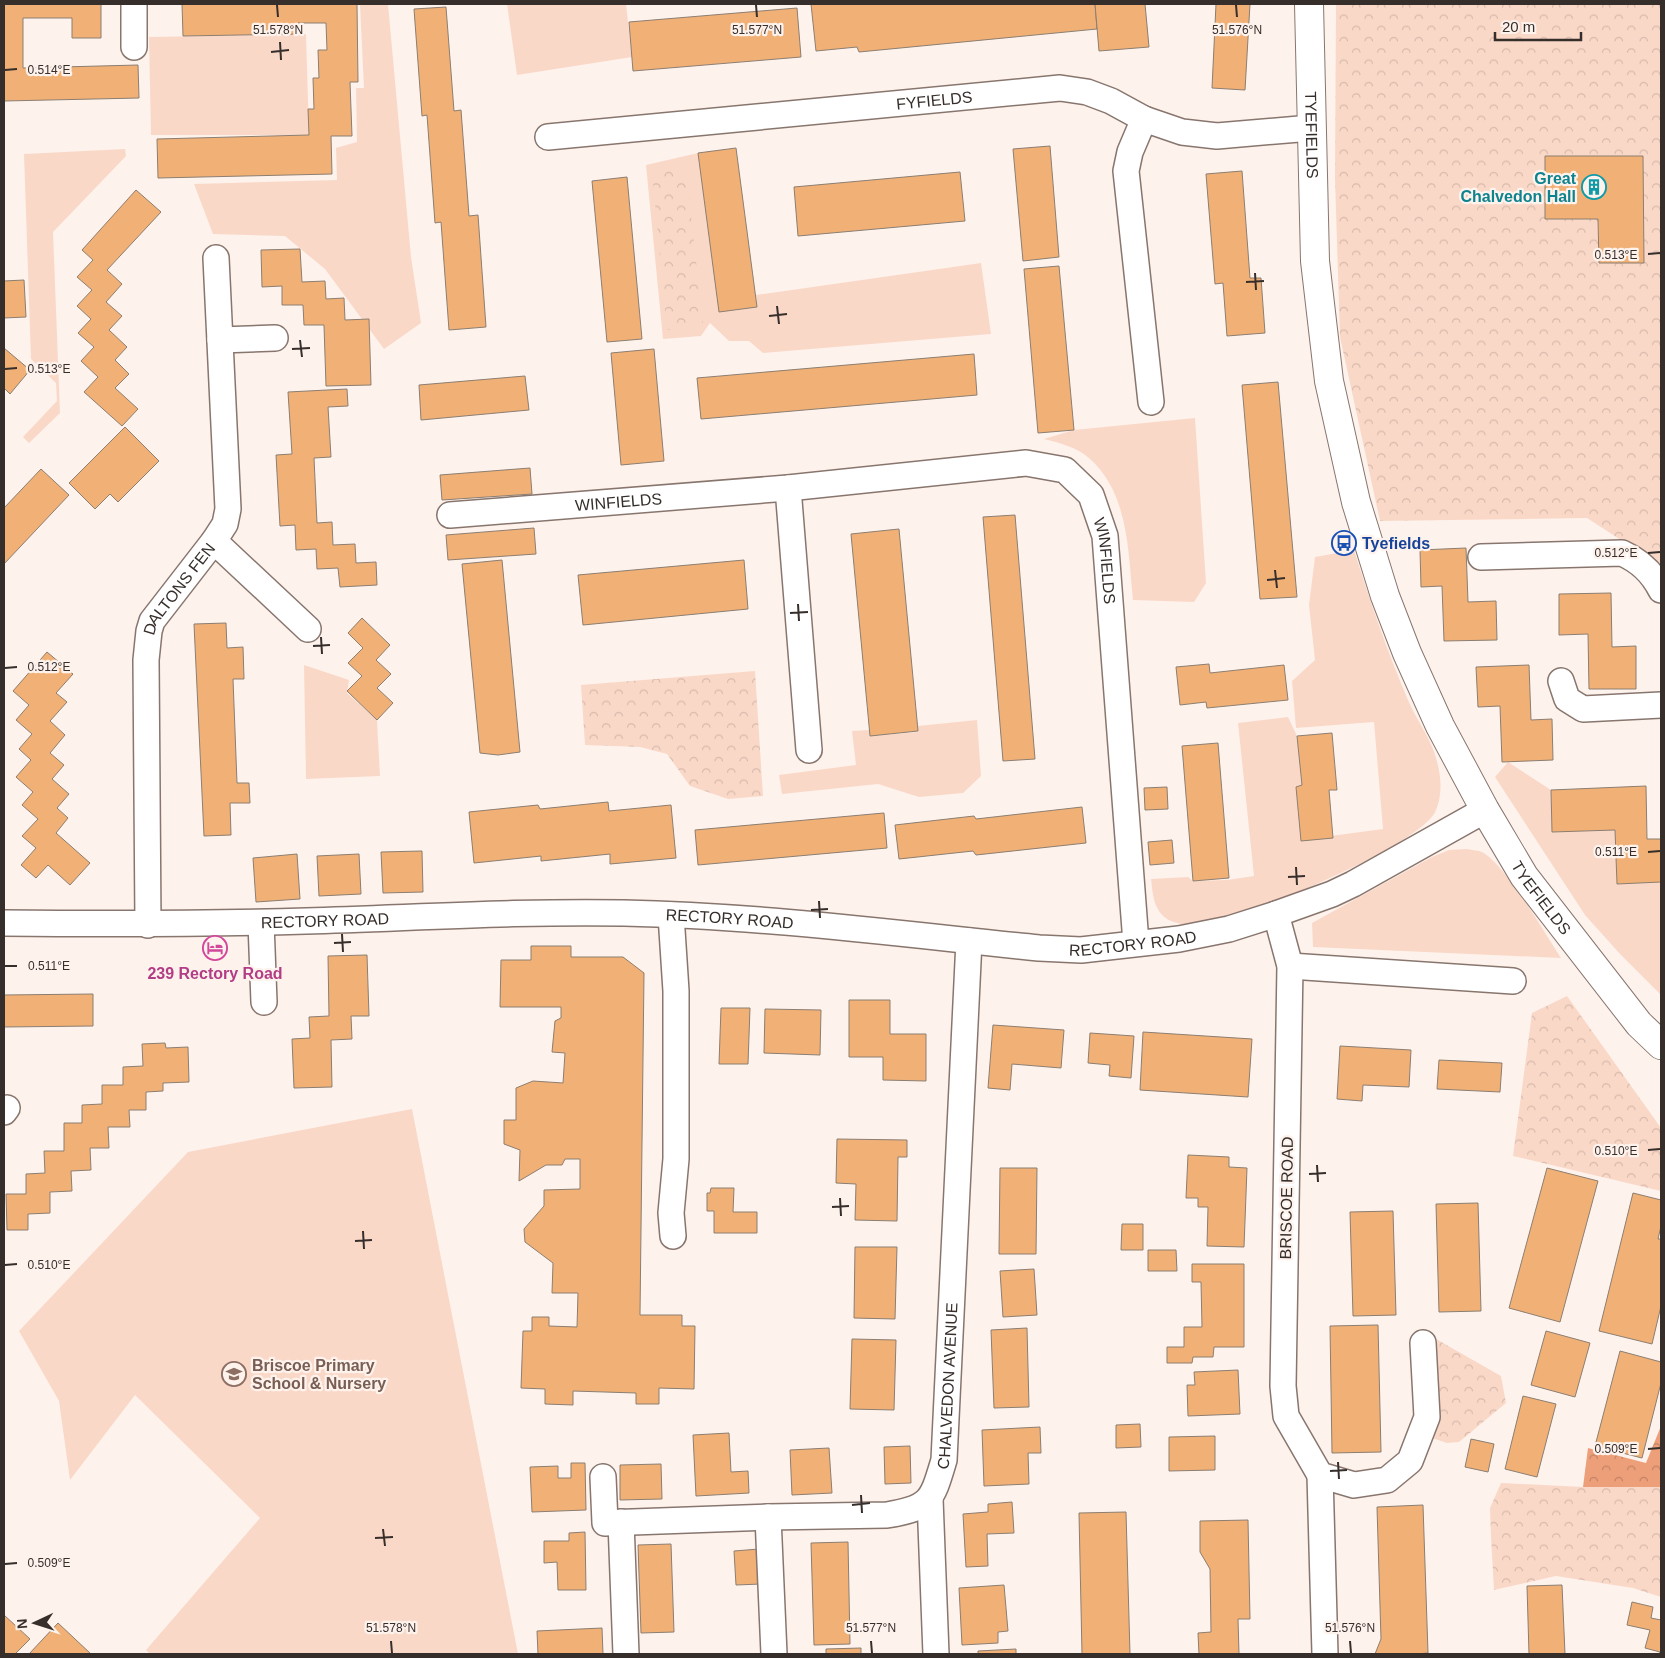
<svg xmlns="http://www.w3.org/2000/svg" width="1665" height="1658" viewBox="0 0 1665 1658" font-family="Helvetica,sans-serif">
<style>
.grass{fill:#fad8c8}
.forest{fill:url(#forest-crowns)}
.park{fill:url(#park-crowns)}
.building{fill:#f1b176;stroke:#8c7e71}
.lines{fill:none;stroke-linecap:round;stroke-linejoin:round}
.minor-casing{stroke:#88766e;stroke-width:28}
.tertiary-casing{stroke:#88766e;stroke-width:30}
.minor{stroke:#fff;stroke-width:25}
.tertiary{stroke:#fff;stroke-width:28}
.ticks{fill:none;stroke:#362e2b;stroke-width:2}
.labels{text-anchor:middle;stroke-width:4.5;stroke-linejoin:round;paint-order:stroke}
.street-label{font-size:16px;fill:#362e2b;stroke:#fef2ec}
.culture-label{font-size:16px;font-weight:bold;fill:#0d838f;stroke:#fef2ec;text-anchor:end}
.transit-label{font-size:16px;font-weight:bold;fill:#164399;stroke:#fef2ec;text-anchor:start}
.hotel-label{font-size:16px;font-weight:bold;fill:#b23c85;stroke:#fef2ec}
.education-label{font-size:16px;font-weight:bold;fill:#785e54;stroke:#fef2ec;text-anchor:start}
.ticks-label{font-size:12px;text-anchor:middle;fill:#362e2b;stroke:#fef2ec;stroke-width:4.5;stroke-linejoin:round;paint-order:stroke}
</style>
<defs>
<pattern id="forest-crowns" width="20" height="18" patternUnits="userSpaceOnUse" patternTransform="scale(1.25)"><rect width="20" height="18" fill="#ed9f79"/><path d="M2 6a3 3 0 1 1 6 0M12 15a3 3 0 1 1 6 0" fill="none" stroke="#c18263"/></pattern>
<pattern id="park-crowns" width="20" height="18" patternUnits="userSpaceOnUse" patternTransform="scale(1.25)"><rect width="20" height="18" fill="#fad8c8"/><path d="M2 6a3 3 0 1 1 6 0M12 15a3 3 0 1 1 6 0" fill="none" stroke="#d7baac"/></pattern>
</defs>
<rect width="100%" height="100%" fill="#fef2ec"/>
<!-- grass -->
<g class="grass">
<path d="M360,4h28l23,253 10,66 -37,26 -59,-80 -40,-33 -72,-2 -19,-50 143,-4 -1,-32 21,-6 -1,-54h8z"/>
<path d="M507,4h119l6,53 -115,18z"/>
<path d="M306,34l3,101h-158l-2,-98z"/>
<path d="M125,149l1,7 -73,76 7,181 -31,30 -6,-6 34,-36 -1,-18 -25,-24 -7,-205z"/>
<path d="M698,153l59,154 -1,-12 225,-32 10,71 -228,19 -14,-12h-20l-19,-18 -9,13 -38,3 -17,-174z"/>
<path d="M1195,418l11,165 -12,19 -61,-2c-5,-48 -4,-107 -44,-142 -12,-11 -30,-15 -45,-19l30,-9z"/>
<path d="M1354,550c16,51 33,101 54,150 8,19 23,39 28,58 5,17 7,35 0,52 -12,31 -146,87 -181,99 -14,4 -60,16 -74,15 -4,-1 -11,-3 -14,-5 -14,-10 -14,-25 -16,-40l37,-2 5,4 34,-1 27,-4 -16,-153 50,-6 9,19 5,49 -6,2 5,53 82,-11 -9,-107 -78,6 -4,-47 23,-21 -6,-55 6,-48z"/>
<path d="M304,665l45,15 -2,13 30,27 3,56 -74,3z"/>
<path d="M977,720l4,56 -18,17 -44,4 -41,-13 -96,10 -3,-19 77,-10 -4,-34 17,-1 1,6 48,-4v-6z"/>
<path d="M1508,762l43,28 1,42 63,-2 2,54 44,-2v113l-41,-41 -35,-39 -90,-138z"/>
<path d="M1466,849c5,1 11,1 16,3 22,11 64,83 79,106l-248,-11 -1,-24 120,-66 17,-7z"/>
<path d="M412,1109l106,545h-368l-4,-4 114,-132 -125,-123 -65,85 -11,-79 -40,-70 169,-179z"/>
</g>
<!-- forest -->
<path class="forest" d="M1661,1426v61h-78l5,-39 58,15z"/>
<!-- park -->
<g class="park">
<path d="M1336,4h325v562l-74,-48 -207,3 -40,-184 -5,-158z"/>
<path d="M686,167l17,160 -36,3 -15,-158z"/>
<path d="M755,671l8,125 -35,3 -38,-13 -23,-32 -27,-7 -55,-2 -4,-60z"/>
<path d="M1567,996l94,132v63l-148,-35 19,-143z"/>
<path d="M1429,1335l72,41 5,27 -47,39 -12,1 -15,-5z"/>
<path d="M1501,1483l82,4h78v110l-28,-9 -77,-12 -62,14 -3,-53 -1,-29z"/>
</g>
<!-- building -->
<g class="building">
<path d="M4,4h97v34h-29v-20h-49v50l115,-3 1,33 -135,3z"/>
<path d="M182,4h175l1,78h-8l2,54h-21l1,38 -174,4 -1,-39 152,-4 -1,-26h6l-1,-31h6l-1,-28h9l-1,-27h-28v11l-115,2z"/>
<path d="M811,4h284l2,25 -238,23 -2,-5 -41,4z"/>
<path d="M1095,4h50l4,43 -50,4z"/>
<path d="M1216,4h34l-5,86 -33,-2z"/>
<path d="M446,7l8,104 7,-1 8,106 9,-1 8,112 -37,3 -8,-108 -6,1 -8,-108 -5,1 -8,-107z"/>
<path d="M797,8l4,49 -168,14 -4,-49z"/>
<path d="M1050,146l9,111 -36,4 -10,-112z"/>
<path d="M736,148l21,159 -38,5 -21,-159z"/>
<path d="M1545,156h98l1,107h-45l-1,-44h-53z"/>
<path d="M1242,171l8,107h11l4,55 -38,3 -4,-53 -8,1 -9,-110z"/>
<path d="M960,172l5,49 -167,15 -4,-49z"/>
<path d="M627,177l15,162 -35,3 -15,-161z"/>
<path d="M136,190l25,22 -54,58 15,14 -16,18 16,14 -13,14 18,17 -12,13 14,14 -14,14 23,21 -16,17 -38,-34 14,-15 -17,-16 13,-14 -16,-14 13,-14 -14,-13 15,-16 -15,-13 16,-17 -11,-10z"/>
<path d="M300,249l2,33 23,-1 1,18 18,-1 1,22 24,-1 2,66 -45,1 -2,-61h-20l-1,-20h-21v-19l-20,1 -1,-37z"/>
<path d="M1059,266l15,164 -36,3 -14,-164z"/>
<path d="M24,280l2,37 -22,1v-37z"/>
<path d="M4,348l26,22 -20,24 -5,-5 -1,1z"/>
<path d="M654,349l10,112 -43,4 -10,-112z"/>
<path d="M974,354l3,41 -276,24 -4,-41z"/>
<path d="M525,376l4,34 -108,10 -2,-35z"/>
<path d="M1278,382l19,215 -37,2 -18,-214z"/>
<path d="M347,389l1,17 -20,1 3,50 -17,1 3,65 15,-1 1,23 22,-1 1,19 20,-1 1,23 -37,2 -2,-19 -21,1 -1,-20 -20,1 -1,-25 -15,1 -4,-71 16,-1 -4,-62z"/>
<path d="M125,427l34,34 -41,41 -8,-8 -15,15 -26,-26z"/>
<path d="M530,468l2,26 -90,6 -2,-25z"/>
<path d="M41,469l28,26 -65,69v-56z"/>
<path d="M1015,515l20,244 -32,2 -20,-244z"/>
<path d="M534,528l2,26 -88,6 -2,-25z"/>
<path d="M899,529l19,202 -48,5 -19,-202z"/>
<path d="M1466,548l2,54 28,-1 1,39 -53,1 -2,-55 -21,1 -1,-37z"/>
<path d="M502,560l18,192 -22,3 -18,-2 -18,-189z"/>
<path d="M744,560l4,49 -165,16 -5,-50z"/>
<path d="M1611,593l1,54 24,-1v43h-47l-1,-55 -29,1v-41z"/>
<path d="M362,618l28,27 -14,15 15,14 -14,14 16,15 -16,17 -30,-29 15,-15 -14,-13 15,-15 -15,-15z"/>
<path d="M226,623l1,25 16,-1 1,32h-11l4,104h12l1,20h-20l1,32 -27,1 -10,-212z"/>
<path d="M47,652l26,22 -17,19 11,9 -17,19 15,14 -15,18 14,12 -12,14 17,15 -12,14 11,10 -12,15 34,30 -20,22 -22,-20 -12,13 -15,-13 15,-17 -14,-12 16,-17 -16,-14 11,-13 -17,-15 15,-17 -12,-11 13,-15 -16,-14 13,-15 -16,-14z"/>
<path d="M1209,664l1,9 74,-8 4,35 -81,8 -1,-6 -26,3 -4,-38z"/>
<path d="M1529,665l2,55 21,-1 1,41 -51,2 -2,-56 -22,1 -2,-40z"/>
<path d="M1332,733l5,57h-8l4,48 -32,3 -5,-54 6,-2 -5,-49z"/>
<path d="M1218,743l11,135 -36,3 -11,-135z"/>
<path d="M1646,786l1,53h14v43l-44,2 -2,-54 -63,2 -1,-42z"/>
<path d="M1167,787l1,22 -23,1 -1,-22z"/>
<path d="M608,802l1,9 62,-6 5,53 -66,6v-10l-69,7v-5l-67,7 -5,-51 69,-7 2,4z"/>
<path d="M1082,807l4,36 -110,12 -3,-4 -74,8 -4,-34 79,-9 2,3z"/>
<path d="M884,813l3,35 -189,17 -3,-35z"/>
<path d="M1172,840l2,23 -24,2 -2,-23z"/>
<path d="M422,851l1,41 -40,1 -2,-41z"/>
<path d="M297,854l3,45 -44,3 -3,-44z"/>
<path d="M359,854l2,40 -42,2 -2,-40z"/>
<path d="M531,946h40v11h52l21,16 -4,342h42v11h13l-1,63 -35,-1v16h-23v-11l-63,-2v14l-28,-1v-15l-24,-1 2,-57h9v-14h17v9l28,1 1,-34h-26l1,-30 -28,-21 -1,-13 20,-23v-16l36,-1v-30h-15l-3,6h-16l-27,16 1,-31 -16,-6v-24h12v-32l17,-7 30,2 2,-30 -13,-1 3,-31 6,-3v-11h-61l1,-47h30z"/>
<path d="M367,955l2,61h-18l1,23 -21,1 1,47 -38,1 -2,-49 18,-1 -1,-21 20,-1 -1,-60z"/>
<path d="M93,994v32l-89,1v-32z"/>
<path d="M849,1000h41v34h36v47l-43,-1v-23h-34z"/>
<path d="M721,1008h29l-2,56h-29z"/>
<path d="M765,1009l56,1 -1,45 -56,-2z"/>
<path d="M993,1025l71,5 -3,38 -49,-4 -2,26 -22,-2z"/>
<path d="M1143,1032l109,7 -4,58 -108,-7z"/>
<path d="M1090,1033l44,3 -3,42 -22,-2 1,-11 -22,-2z"/>
<path d="M165,1043l1,5 22,-1 1,35 -26,1v8l-17,1v18h-17l1,17h-22l1,21h-19l1,22 -20,1 1,20 -22,1v21l-22,1v16h-21l-1,-36h20v-20l19,-1 -1,-22h20v-28h18v-18l20,-1v-19h21v-18l20,-1 -1,-22z"/>
<path d="M1340,1046l71,4 -2,37 -46,-2 -1,16 -25,-2z"/>
<path d="M1439,1060l63,3 -2,29 -63,-3z"/>
<path d="M837,1139l70,1v17h-9l-1,64 -42,-1 1,-36 -20,-1z"/>
<path d="M1188,1155l41,2v10l18,1 -3,79 -37,-1 1,-39h-10v-9h-12z"/>
<path d="M1000,1168h37l-1,86h-37z"/>
<path d="M1547,1168l51,13 -38,141 -51,-14z"/>
<path d="M711,1188h23l-1,24h24v21h-43v-22h-7v-18h3z"/>
<path d="M1633,1193l28,7v26l-3,13h3v67l-9,38 -53,-13z"/>
<path d="M1478,1203l3,108 -42,1 -3,-108z"/>
<path d="M1393,1211l3,104 -43,1 -3,-104z"/>
<path d="M1122,1224h21v26h-22z"/>
<path d="M855,1247h42l-2,72 -41,-1z"/>
<path d="M1148,1250h28l1,21h-29z"/>
<path d="M1192,1264h52v83h-30l-1,10h-20l-1,6h-25v-16h17v-20h18l-1,-45h-9z"/>
<path d="M1034,1269l3,46 -34,2 -3,-46z"/>
<path d="M1378,1325l3,127 -49,1 -2,-127z"/>
<path d="M1027,1328l2,79 -35,1 -3,-78z"/>
<path d="M1546,1331l44,12 -15,54 -44,-12z"/>
<path d="M852,1339l44,1 -2,70 -44,-1z"/>
<path d="M1620,1351l41,11v21l-19,75 -47,-12z"/>
<path d="M1238,1370l2,44 -52,2 -1,-31h8l-1,-13z"/>
<path d="M1523,1396l33,8 -19,73 -32,-8z"/>
<path d="M1140,1424l1,23 -25,1v-23z"/>
<path d="M1040,1427l1,26h-13l1,31 -45,2 -2,-56z"/>
<path d="M729,1433l2,39 17,-1 1,22 -53,3 -3,-61z"/>
<path d="M1215,1436v34l-46,1v-34z"/>
<path d="M1471,1439l23,5 -6,28 -23,-5z"/>
<path d="M910,1446l1,37 -26,1 -1,-37z"/>
<path d="M829,1448l3,45 -40,2 -2,-45z"/>
<path d="M571,1463h14l1,47 -54,2 -2,-45 28,-1v12h13z"/>
<path d="M661,1464l1,35 -42,1v-35z"/>
<path d="M1012,1502l2,31 -27,1 1,32 -22,1 -3,-53 25,-2v-8z"/>
<path d="M1423,1505l5,148 -12,1h-41l6,-15 -4,-132z"/>
<path d="M1126,1512l4,142h-48l-3,-141z"/>
<path d="M1248,1520l2,99h-12l1,35h-40l-1,-21 13,-1 -1,-63 -10,-17v-31z"/>
<path d="M585,1532l1,58h-28l-1,-28 -13,1v-22h25v-8z"/>
<path d="M848,1542l2,102 -36,1 -3,-102z"/>
<path d="M671,1544l3,88 -33,1 -3,-88z"/>
<path d="M759,1549l2,35 -25,1 -2,-34z"/>
<path d="M1004,1585l4,46 -10,1v11l-36,2 -3,-57z"/>
<path d="M1562,1585l3,69h-36l-2,-68z"/>
<path d="M1632,1602l21,5 -2,11 10,2v34h-2l1,-2 -15,-4 5,-18 -23,-5z"/>
<path d="M4,1615l26,24 -15,15h-11z"/>
<path d="M58,1623l33,31h-62z"/>
<path d="M602,1628l1,26h-65l-1,-23z"/>
<path d="M861,1648v6h-35v-5z"/>
<path d="M1016,1649v5h-38v-3z"/>
</g>
<g class="lines">
<defs>
<g id="minor">
<path d="M134,47v-43"/>
<path d="M1144,119l-14,33 -4,19 25,231"/>
<path id="s1" d="M548,137l512,-49 27,4 24,9 33,18 38,13 35,4 94,-8"/>
<path d="M220,340l55,-2"/>
<path d="M788,488l21,262"/>
<path id="s2" d="M450,515l338,-27 238,-25 39,7 26,25 14,41 31,407"/>
<path d="M214,541l94,88"/>
<path d="M1481,557l141,-4c18,8 30,19 39,37"/>
<path d="M1561,681l6,18 16,10 78,-4"/>
<path d="M1276,914l14,52 -7,420 3,30 34,59 34,10 33,-5 23,-19 17,-44 -4,-74"/>
<path d="M671,915l5,76v168l-5,54 2,23"/>
<path id="s3" d="M4,923c101,1 201,1 302,-2 106,-3 212,-10 318,-8 139,3 277,21 415,35l42,2 98,-11 50,-10 47,-15 56,-20 21,-10 132,-74"/>
<path d="M261,923l3,79"/>
<path id="s4" d="M148,925l-2,-265 3,-29 3,-10 62,-80 11,-17 3,-15 -12,-251"/>
<path d="M1290,966l223,15"/>
<path d="M4,1112l3,-4"/>
<path d="M1320,1475l5,179"/>
<path id="s5" d="M603,1477l2,46 163,-6 119,-2c44,-7 45,-15 57,-55l25,-519"/>
<path d="M930,1499l6,155"/>
<path d="M768,1517l6,137"/>
<path d="M621,1522l5,132"/>
</g>
<g id="tertiary">
<path id="s6" d="M1309,4l6,257 14,120 27,121 29,94 22,57 33,73 45,84 39,66 115,148 22,21"/>
</g>
</defs>
<!-- minor casing -->
<use href="#minor" class="minor-casing"/>
<!-- tertiary casing -->
<use href="#tertiary" class="tertiary-casing"/>
<!-- minor -->
<use href="#minor" class="minor"/>
<!-- tertiary -->
<use href="#tertiary" class="tertiary"/>
</g>
<!-- ticks -->
<path class="ticks" d="M277,5l1,12M756,5l1,12M1236,5l1,12M280,42l1,18M271,52l18,-2M5,70l12,-1M1648,254l12,-1M1255,273l1,17M1246,282l18,-1M777,306l2,18M769,316l18,-2M300,340l2,17M292,349l18,-1M5,369l12,-1M1648,553l12,-1M1275,570l2,18M1267,580l18,-2M798,604l1,17M790,613l18,-1M321,637l1,17M313,646l17,-1M5,668l12,-1M1648,852l12,-1M1296,867l1,18M1288,877l17,-1M819,901l1,17M811,910l17,-1M342,934l1,18M334,943l17,-1M5,966h12M1648,1150l12,-1M1317,1165l1,17M1309,1174l17,-1M840,1198l1,18M832,1207l17,-1M363,1231l1,18M355,1241l17,-1M5,1265l12,-1M1648,1449l12,-1M1338,1462l1,17M1330,1471l17,-1M861,1495l1,18M852,1505l18,-2M383,1529l2,17M375,1538l18,-1M5,1564l12,-1M391,1641l1,12M871,1641l1,12M1350,1641l1,12"/>
<!-- icons -->
<defs>
<symbol id="building-ring" viewBox="-11 -11 22 22"><circle r="9.5" fill="#fef2ec" stroke="#0f9aa8" stroke-width="1.5"/><path d="M-4-6H4V6H1V3H-1V6H-4ZM-2.5-4.3h1.7v1.8h-1.7ZM.8-4.3h1.7v1.8H.8ZM-2.5-1h1.7V.8h-1.7ZM.8-1h1.7V.8H.8Z" fill="#0f9aa8"/></symbol>
<symbol id="bus-ring" viewBox="-11 -11 22 22"><circle r="9.5" fill="#fef2ec" stroke="#1a4fb4" stroke-width="1.5"/><path d="M-5-6H5V4H4V6H2V4H-2V6H-4V4H-5ZM-3.5-4V0h7V-4ZM-3.5 1.2v1.5H-2V1.2ZM2 1.2v1.5H3.5V1.2Z" fill="#1a4fb4"/></symbol>
<symbol id="hotel-ring" viewBox="-11 -11 22 22"><circle r="9.5" fill="#fef2ec" stroke="#d1479c" stroke-width="1.5"/><path d="M-6-4.5h1.5V1H6V5H4.5V3h-9V5H-6ZM-4 0a1.8 1.8 0 1 1 3.6 0ZM.5 0V-2.5h3Q6-2.5 6 0Z" fill="#d1479c"/></symbol>
<symbol id="school-ring" viewBox="-11 -11 22 22"><circle r="9.5" fill="#fef2ec" stroke="#8d6e63" stroke-width="1.5"/><path d="M0-5L7-2L0 1L-7-2ZM-4 1L0 2.5L4 1V4Q0 6-4 4Z" fill="#8d6e63"/></symbol>
</defs>
<g fill-rule="evenodd">
<use href="#building-ring" x="1580" y="173" width="28" height="28"/>
<use href="#bus-ring" x="1330" y="529" width="28" height="28"/>
<use href="#hotel-ring" x="201" y="934" width="28" height="28"/>
<use href="#school-ring" x="220" y="1360" width="28" height="28"/>
</g>
<g class="labels">
<!-- street labels -->
<g class="street-label">
<text dy="6" stroke="none"><textPath href="#s1" startOffset="388">FYFIELDS</textPath></text>
<text dy="6" stroke="none"><textPath href="#s6" startOffset="131">TYEFIELDS</textPath></text>
<text dy="6" stroke="none"><textPath href="#s2" startOffset="169">WINFIELDS</textPath></text>
<text dy="6" stroke="none"><textPath href="#s2" startOffset="722">WINFIELDS</textPath></text>
<text dy="6" stroke="none"><textPath href="#s4" startOffset="346">DALTONS FEN</textPath></text>
<text dy="6" stroke="none"><textPath href="#s6" startOffset="941">TYEFIELDS</textPath></text>
<text dy="6" stroke="none"><textPath href="#s3" startOffset="321">RECTORY ROAD</textPath></text>
<text dy="6" stroke="none"><textPath href="#s3" startOffset="726">RECTORY ROAD</textPath></text>
<text dy="6" stroke="none"><textPath href="#s3" startOffset="1131">RECTORY ROAD</textPath></text>
<text transform="translate(1286 1198) rotate(-89)" y="6">BRISCOE ROAD</text>
<text dy="6" stroke="none"><textPath href="#s5" startOffset="490">CHALVEDON AVENUE</textPath></text>
</g>
<!-- culture labels -->
<g class="culture-label">
<text x="1576" y="184">Great<tspan x="1576" dy="18">Chalvedon Hall</tspan></text>
</g>
<!-- transit labels -->
<g class="transit-label">
<text x="1362" y="549">Tyefields</text>
</g>
<!-- hotel labels -->
<g class="hotel-label">
<text x="215" y="979">239 Rectory Road</text>
</g>
<!-- education labels -->
<g class="education-label">
<text x="252" y="1371">Briscoe Primary<tspan x="252" dy="18">School &amp; Nursery</tspan></text>
</g>
</g>
<g class="ticks-label">
<text x="278" y="34">51.578°N</text>
<text x="757" y="34">51.577°N</text>
<text x="1237" y="34">51.576°N</text>
<text x="49" y="74">0.514°E</text>
<text x="1616" y="259">0.513°E</text>
<text x="49" y="373">0.513°E</text>
<text x="1616" y="557">0.512°E</text>
<text x="49" y="671">0.512°E</text>
<text x="1616" y="856">0.511°E</text>
<text x="49" y="970">0.511°E</text>
<text x="1616" y="1155">0.510°E</text>
<text x="49" y="1269">0.510°E</text>
<text x="1616" y="1453">0.509°E</text>
<text x="49" y="1567">0.509°E</text>
<text x="391" y="1632">51.578°N</text>
<text x="871" y="1632">51.577°N</text>
<text x="1350" y="1632">51.576°N</text>
</g>
<!-- border -->
<rect width="1665" height="1658" fill="none" stroke="#362e2b" stroke-width="10"/>
<!-- north arrow -->
<g transform="translate(35 1623) rotate(266)" stroke="#fef2ec" stroke-width="4" paint-order="stroke">
<path d="M0-4L9 19L0 12L-9 19Z" fill="#362e2b"/>
<text y="-8" font-size="14" font-weight="bold" text-anchor="middle" fill="#362e2b">N</text>
</g>
<!-- scale -->
<path d="M1495 32v8h86v-8" fill="none" stroke="#362e2b" stroke-width="2.5"/>
<text x="1502" y="32" font-size="15" fill="#362e2b" stroke="#fef2ec" stroke-width="4" paint-order="stroke">20 m</text>
</svg>
